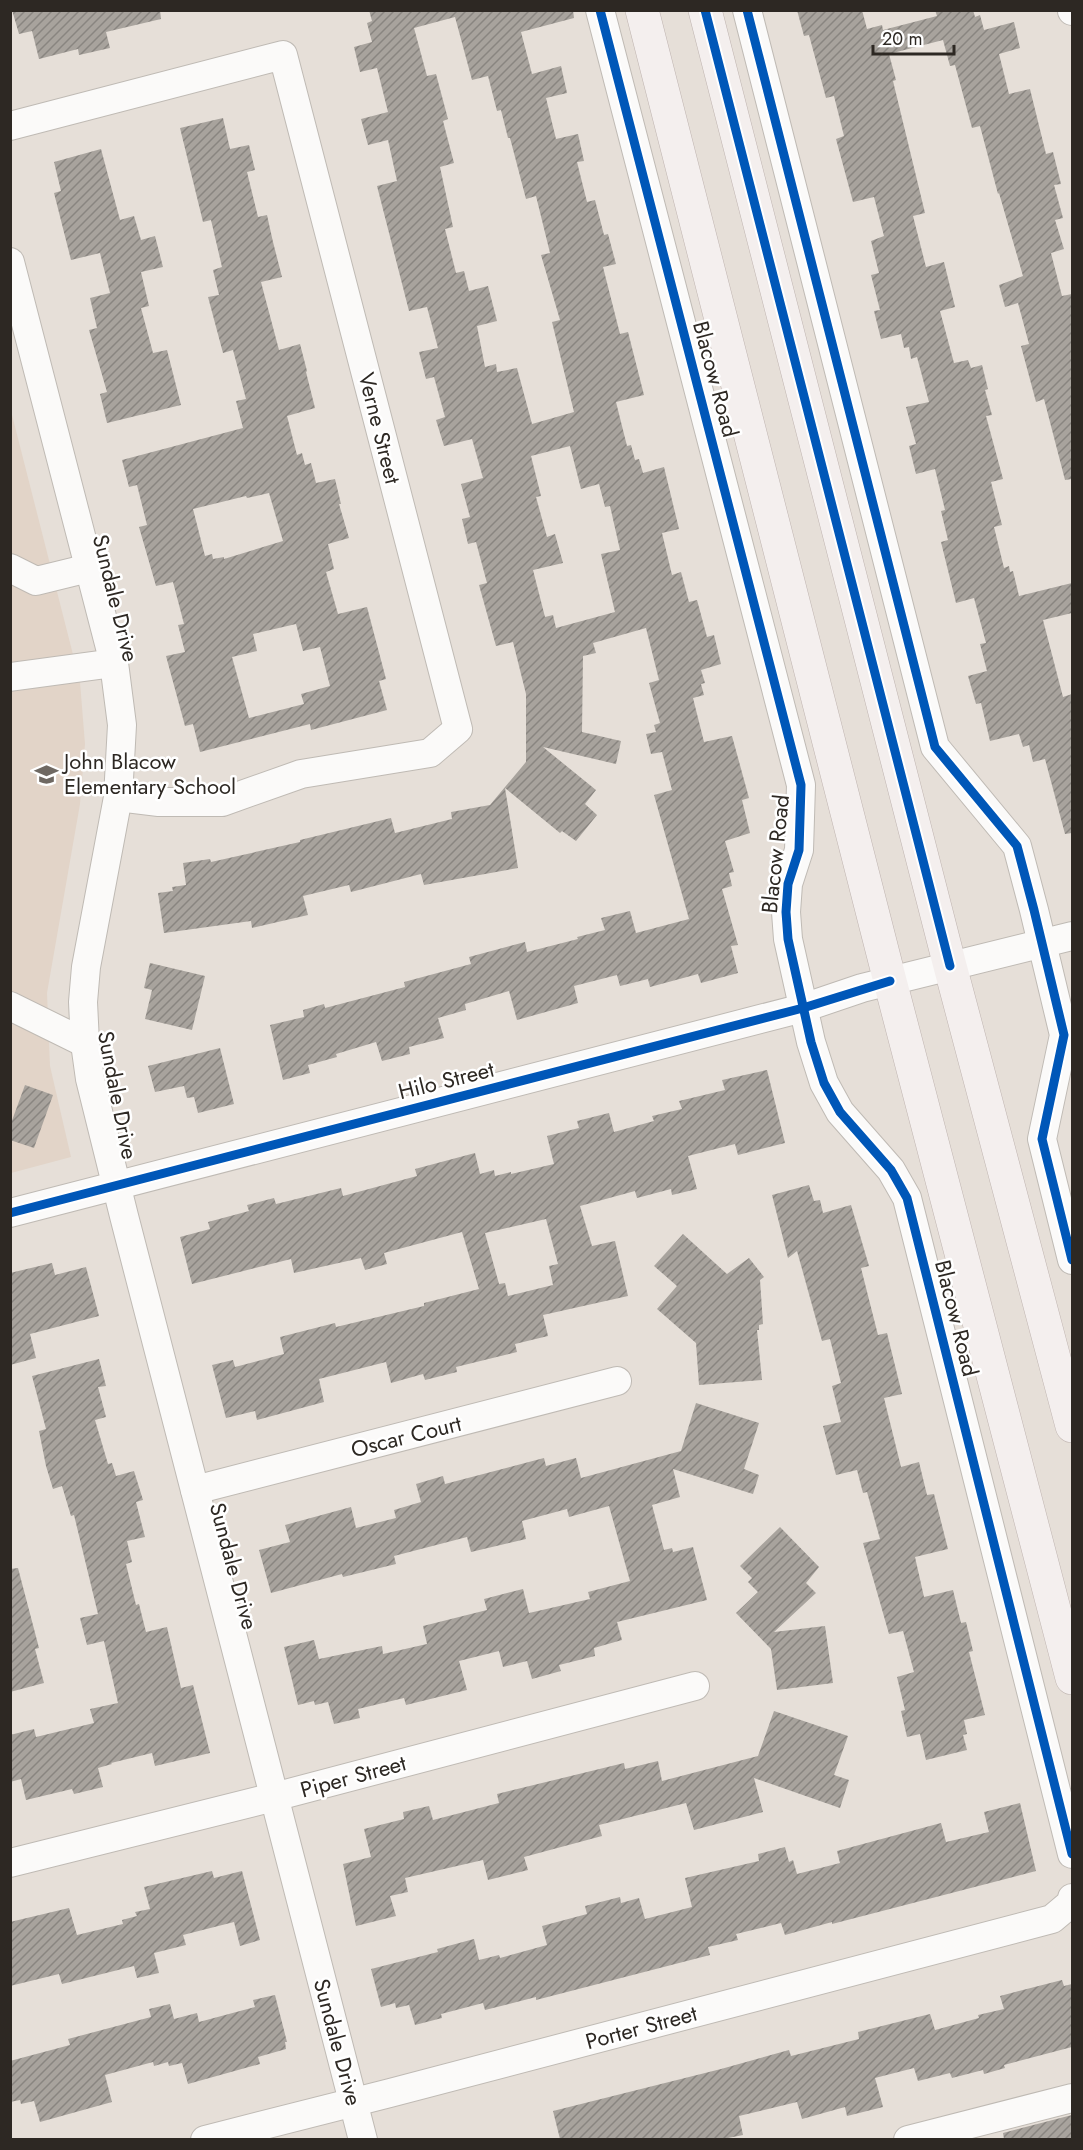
<svg xmlns="http://www.w3.org/2000/svg" width="1083" height="2150" viewBox="0 0 1083 2150" font-family="Jost,sans-serif">
<style>
.built{fill:#e2d4c8}
.building{fill:url(#building-hatch);fill-rule:evenodd}
.lines{fill:none;stroke-linecap:round;stroke-linejoin:round}
.minor-casing{stroke:#bfbab4;stroke-width:30}
.major-casing{stroke:#bfb4b0;stroke-width:34}
.minor{stroke:#fbfaf9;stroke-width:28}
.major{stroke:#f4efee;stroke-width:33}
.cycleway-casing{stroke:#fff;stroke-width:13}
.cycleway{stroke:#0057b8;stroke-width:9}
.labels{text-anchor:middle;stroke-width:5;stroke-linejoin:round;paint-order:stroke}
.street-label{font-size:22px;fill:#2d2823;stroke:#fff}
.poi-label{font-size:22px;fill:#2d2823;stroke:#fff;text-anchor:start}
</style>
<defs>
<pattern id="building-hatch" width="6" height="6" patternUnits="userSpaceOnUse" patternTransform="scale(1.5)"><rect width="6" height="6" fill="#a8a39d"/><path d="M-1 1l2-2M0 6l6-6M5 7l2-2" fill="none" stroke="#898580"/></pattern>
</defs>
<rect width="100%" height="100%" fill="#e6dfd8"/>
<!-- built -->
<path class="built" d="M10,407l70,275 5,62 -5,60 -33,189 3,73 21,91 -60,16z"/>
<!-- building -->
<g class="building">
<path d="M12,10h148l1,9 -55,13 4,16 -31,7 -1,-6 -39,10 -7,-28 -13,3z"/>
<path d="M369,10h204l1,8 -53,14 11,42 29,-8 6,27 -21,5 10,41 22,-5 6,27 -7,1 10,40 8,-2 9,35 4,-1 8,30 -13,3 17,67 8,-2 16,63 -28,7 11,44 4,-1 4,15 4,-1 4,14 21,-6 15,62 -17,4 10,42 9,-3 8,30 8,-2 10,37 7,-2 7,29 -20,6 4,13 -4,1 3,11 -11,3 11,44 28,-6 17,62 -7,2 8,33 -25,8 9,31 -5,1 3,13 -10,3 16,56 -7,1 7,27 -37,10 -3,-9 -48,13 -2,-8 -28,7 -3,-11 -43,11 4,17 -61,17 -8,-29 -44,13 1,6 -28,8 6,20 -35,9 1,7 -28,7 -6,-19 -40,12 1,3 -29,8 2,8 -27,7 -13,-55 34,-8 -1,-7 21,-6 1,4 80,-21 -1,-5 67,-18 -2,-7 56,-15 2,10 51,-13 -1,-2 28,-7 -4,-12 29,-7 6,22 53,-14 -35,-124 18,-5 -10,-38 -11,2 -5,-20 10,-2 -2,-7 6,-2 -11,-40 10,-3 -13,-52 -53,15 3,10 -13,3 -1,76 39,9 -5,23 -73,-17 53,43 -11,14 12,11 -21,26 -14,-10 -2,2 -55,-45 13,80 -94,17 -3,-11 -70,18 -2,-7 -46,11 5,19 -56,13 -1,-7 -87,12 -6,-40 15,-2 -1,-4 14,-2 -3,-22 27,-4 1,3 89,-20v-2l91,-22 4,15 57,-14 -1,-7 39,-7 36,-43v-68l-13,-52 -17,4 -17,-61 8,-2 -11,-41 -8,2 -6,-25 8,-2 -9,-33 22,-6 -11,-39 -28,7 -8,-26 9,-3 -11,-40 -8,2 -7,-27 19,-4 -11,-41 -18,4 -32,-125 20,-5 -9,-41 -20,5 -7,-26 27,-7 -11,-44 -17,4 -6,-25 18,-5 -5,-19 5,-2zM455,17l17,63 16,-4 9,35 4,-1 7,28h2l16,61 10,-3 14,57 -9,2 19,65 -8,2 22,90 -42,12 -15,-56 -20,4 -1,-8 -11,3 -8,-41 20,-5 -9,-35 -19,5 -5,-20 -8,2 -11,-44 8,-2 -13,-60 14,-4 -11,-42 5,-2 -12,-45 -9,2 -13,-48zM570,446l11,43 18,-5 6,23 5,-1 10,44 -19,4 14,58 -59,16 -3,-13 -8,2 -12,-47 30,-7 -8,-29 -8,3 -11,-40 5,-1 -10,-40z"/>
<path d="M797,10h65l5,19 15,-4 1,5 54,-14 -2,-6h38l2,7 5,-2 4,15 30,-8 6,26 -21,6 10,40 21,-5 16,65 7,-2 8,32 -7,1 9,33 -8,2 9,29 -13,4 11,43 10,-2v185l-7,1 -21,-81 -8,3 -15,-56 8,-2 -11,-41 -13,4 -6,-22 24,-9 -24,-83 -1,1 -18,-68 -8,2 -17,-63 -5,1 -7,-26 -54,14 7,26 -3,1 32,132 -12,3 13,51 18,-5 11,45 -15,4 14,52 14,-3 3,8 11,-3 6,24 -3,1 7,25 -6,1 17,63 -12,3 11,43 -8,2 10,41 5,-2 1,6 3,-1 6,25 53,-13v30l-29,7 20,77 9,-3v139l-7,1 -20,-75 -12,3 -4,-17 -6,2 -4,-13 -29,7 -9,-38 -5,1 -8,-28 19,-5 -7,-27 6,-1 -12,-45 -18,5 -15,-61 7,-2 -7,-29 4,-1 -10,-41 -19,5 -7,-28 7,-2 -10,-37 23,-5 -12,-45 -6,2 -2,-12 -5,1 -3,-14 -20,5 -7,-28 6,-1 -9,-35 8,-2 -8,-32 13,-5 -10,-39 -21,5 -17,-63 8,-3 -10,-40 -8,2 -17,-63 -5,1z"/>
<path d="M223,118l7,31 19,-4 6,25 -8,2 11,45 9,-2 6,27 9,35 -21,5 18,68 21,-6 7,27 -1,1 9,36 -28,8 10,39 5,-2 3,12 6,-2 5,20 19,-4 6,25h-2l10,34 -21,6 6,25 -8,3 12,42 29,-7 19,72 -7,2 8,29 -76,20 -1,-6 -110,28 -7,-28 -8,2 -19,-70 19,-4 -7,-27 6,-1 -11,-42 -17,4 -17,-59 8,-2 -10,-40 -8,2 -7,-27 121,-32 -7,-27 10,-2 -13,-49 -10,3 -15,-56 11,-2 -6,-25 9,-3 -11,-47 -8,2 -23,-94zM269,493l14,48 -59,18v-2l-11,2 -1,-5 -7,2 -12,-47 53,-13 1,2zM296,624l7,27 17,-4 10,39 -29,8 3,10 -55,14 -17,-61 25,-6 -4,-17z"/>
<path d="M101,149l19,71 14,-4 7,24 14,-4 8,31 -22,5 8,34 -8,2 12,45 14,-3 14,55 -74,18 -7,-29 7,-2 -18,-62 8,-2 -7,-30 20,-5 -10,-40 -29,7 -17,-67 7,-2 -7,-29z"/>
<path d="M150,963l55,13 -13,54 -47,-11 7,-29 -8,-2z"/>
<path d="M220,1048l14,56 -36,9 -4,-16 -7,1 -3,-12 -29,6 -7,-26z"/>
<path d="M767,1070l18,73 -47,12 -3,-11 -47,12 9,33 -25,6 -1,-6 -34,9 -2,-7 -55,15 12,40 23,-5 13,55 -85,19 5,21 -33,8 2,8 -61,15 1,5 -32,8 -2,-6 -32,9 -5,-21 -67,17 5,23 -67,18 -2,-9 -29,7 -14,-53 21,-5 2,7 49,-13 -4,-17 55,-14 1,4 88,-21v-3l55,-14 -17,-57 -78,21 3,11 -22,6 -4,-12 -67,15 -3,-14 -99,25 -12,-47 30,-8 -2,-7 41,-11 -2,-6 27,-7 2,6 65,-16 2,8 74,-20 -2,-7 60,-16 5,21 14,-4 1,6 16,-4v2l43,-10 -7,-28 32,-8 -2,-7 32,-8 5,19 40,-11 -2,-5 30,-7 -3,-8 46,-11 -3,-10zM546,1219l12,45 -9,2 4,19 -45,11 -3,-13 -6,1 -14,-51z"/>
<path d="M25,1085l28,10 -19,53 -24,-8v-14z"/>
<path d="M809,1185l5,16 6,-1 3,13 28,-8 18,61 -8,2 17,67 9,-2 15,61 -18,4 17,69 18,-5 8,33 7,-1 14,55 -33,8 9,40 29,-7 8,33 5,-1 7,29 -4,1 16,63 -21,5 3,14 -4,1 4,15 -41,10 -6,-26 -13,3 -6,-26 4,-1 -8,-33 17,-5 -11,-41 -14,3 -26,-91 17,-4 -13,-47 -4,1 -6,-23 -21,5 -13,-49 18,-4 -9,-36 9,-3 -11,-44 -8,2 -25,-90 -9,7 -16,-63z"/>
<path d="M683,1234l44,40 22,-16 15,19 -4,3 3,44 -4,1v5h-2l5,50 -63,5 -3,-42 -39,-34 20,-23 -23,-20z"/>
<path d="M52,1263l3,12 31,-8 13,49 -69,18 6,24 -26,7v-92z"/>
<path d="M99,1359l7,27 -8,1 8,30 -11,3 13,44 4,-1 4,13 18,-5 9,29 -7,2 9,35 -18,4 5,21 -6,2 10,41 3,-1 7,28 21,-5 14,61 12,-3 17,68 -55,13 -3,-13 -41,10 1,1 -14,4 5,19 -29,7 -2,-5 -46,11 -5,-21 -11,3v-47l24,-6 2,8 58,-14 -4,-14 28,-6 -14,-62 -17,4 -7,-27 18,-4 -24,-99 -3,1 -9,-30 -9,3 -7,-23 -7,-35 7,-2 -14,-53z"/>
<path d="M696,1403l63,20 -15,46 15,6 -6,19 -80,-25 7,28 -28,8 12,45 8,-2 1,4 20,-5 14,53 -90,22 5,18 -28,8 1,8 -36,9 2,6 -29,8 -5,-18 -24,6 -4,-16 -40,10 8,29 -61,15 -2,-7 -46,11 2,9 -26,6 -6,-22 -13,3 -1,-4 -16,4 -14,-58 30,-7 5,19 63,-13 1,8 44,-10 -4,-18 64,-16 -3,-11 39,-10 6,24 61,-14 -2,-7 42,-11 -21,-75 -40,11 -2,-8 -45,12 4,18 -55,13 -4,-15 -73,19 2,8 -53,13 -1,-3 -71,19 -12,-43 31,-8 -5,-17 66,-18 5,21 40,-10 -2,-8 27,-8 -5,-18 27,-8 2,8 99,-26 2,8 30,-8 5,20 100,-27z"/>
<path d="M780,1527l39,40 -13,16 10,10 -42,39 51,-6 8,57 -56,7 -6,-41 -35,-36 22,-21 -10,-10 4,-4 -12,-12z"/>
<path d="M18,1568l21,80 -4,1 9,34 -34,9v-123z"/>
<path d="M774,1711l74,25 -14,39 15,5 -9,28 -86,-30 9,34 -69,18 -8,-27 -87,22 3,11 -78,21 4,13 -40,10 -5,-20 -78,18 3,14 -18,4 6,20 -40,10 -13,-62 28,-7 -7,-28 40,-10 -1,-7 26,-6 4,14 66,-17 -2,-9 127,-31 1,6 33,-8 4,20 96,-25z"/>
<path d="M1020,1803l16,68 -204,53v-2l-47,13 -4,-12 -45,11 2,6 -30,7 2,8 -174,45v-3l-51,13 -2,-7 -42,11 1,4 -27,7 -6,-20 -13,3 -1,-5 -14,4 -10,-38 67,-17 -1,-3 37,-10 5,21 20,-5 1,3 47,-13 -5,-19 45,-12 -2,-8 35,-9 1,6 18,-5 6,21 47,-12 -7,-29 74,-17 -1,-7 27,-7 4,15 4,-2 4,14 43,-11 -3,-12 104,-28 5,19 43,-10 -5,-20z"/>
<path d="M212,1871l2,7 28,-7 18,69 -20,6 -6,-24 -51,13 3,10 -32,8 5,20 -22,5 -3,-12 -72,18 -3,-10 -49,12v-64l59,-14 8,27 46,-11 -1,-4 15,-4 -2,-4 15,-3 -6,-22z"/>
<path d="M1062,1980l2,6 8,-2v63l-68,18 1,3 -21,6 -1,-4 -31,8 -2,-5 -32,8 -4,-13 -39,10 8,29 -36,9 -2,-9 -43,12 -5,-17 -58,14 4,19 -20,4h-163l-7,-28 168,-42 68,-19 2,6 68,-17 -1,-7 72,-18 5,16 44,-12 -1,-3 26,-6 -4,-13z"/>
<path d="M275,1995l12,47h-2l1,7 -28,8 2,7 -72,20 -6,-21 -13,3 -1,-4 -14,4 -1,-4 -48,13 7,27 -72,20 -6,-21 -13,3 -1,-4 -10,2v-41l60,-16 -2,-6 83,-22 -2,-8 21,-5 4,15 23,-6 2,9 56,-15 -2,-7z"/>
<path d="M1072,2115v24h-68l-1,-6z"/>
</g>
<g class="lines">
<defs>
<g id="minor">
<path d="M600,10l201,775 -2,65 -11,34 -2,28 2,27 23,103 13,41 16,29 51,58 16,28 165,656"/>
<path d="M747,10l188,737 82,99 17,64 30,125 -22,104 30,121"/>
<path d="M1072,10v1"/>
<path d="M10,126l273,-71 175,674 -28,24 -129,21 -79,28h-63l-41,-5"/>
<path d="M10,262l104,401 8,62 -4,72 -32,170 -3,35 2,41 5,36 34,137 239,924"/>
<path d="M10,568l26,13 53,-13"/>
<path d="M10,677l104,-14"/>
<path d="M10,1006l75,37"/>
<path d="M10,1213l793,-205 59,-20 210,-52"/>
<path d="M195,1490l422,-109"/>
<path d="M10,1863l264,-66 421,-111"/>
<path d="M205,2140l185,-47 662,-174 19,-16 1,-5"/>
<path d="M908,2140l164,-42"/>
</g>
<g id="major">
<path d="M642,10l248,971 182,697"/>
<path d="M705,10l245,956 122,460"/>
</g>
</defs>
<!-- minor casing -->
<use href="#minor" class="minor-casing"/>
<!-- major casing -->
<use href="#major" class="major-casing"/>
<!-- minor -->
<use href="#minor" class="minor"/>
<!-- major -->
<use href="#major" class="major"/>
<defs>
<g id="cycleway">
<path d="M600,10l201,775 -2,65 -11,34 -2,28 2,27 23,103 13,41 16,29 51,58 16,28 165,656"/>
<path d="M705,10l245,956"/>
<path d="M747,10l188,737 82,99 17,64 30,125 -22,104 30,121"/>
<path d="M10,1213l793,-205 87,-27"/>
</g>
</defs>
<!-- cycleway casing -->
<use href="#cycleway" class="cycleway-casing"/>
<!-- cycleway -->
<use href="#cycleway" class="cycleway"/>
</g>
<!-- icons -->
<defs>
<symbol id="school-bare" viewBox="-9 -9 18 18"><path d="M0-5L7-2L0 1L-7-2ZM-4 1L0 2.5L4 1V4Q0 6-4 4Z" fill="#6e6862" stroke="#fff" stroke-width="2.5" paint-order="stroke"/></symbol>
</defs>
<g fill-rule="evenodd">
<use href="#school-bare" x="30" y="758" width="33" height="33"/>
</g>
<g class="labels">
<!-- street labels -->
<g class="street-label">
<text transform="translate(716 379) rotate(75)" y="8">Blacow Road</text>
<text transform="translate(380 428) rotate(76)" y="8">Verne Street</text>
<text transform="translate(116 598) rotate(76)" y="8">Sundale Drive</text>
<text transform="translate(775 854) rotate(-84)" y="8">Blacow Road</text>
<text transform="translate(446 1080) rotate(-14)" y="8">Hilo Street</text>
<text transform="translate(118 1095) rotate(79)" y="8">Sundale Drive</text>
<text transform="translate(957 1318) rotate(76)" y="8">Blacow Road</text>
<text transform="translate(406 1436) rotate(-14)" y="8">Oscar Court</text>
<text transform="translate(234 1566) rotate(75)" y="8">Sundale Drive</text>
<text transform="translate(353 1776) rotate(-15)" y="8">Piper Street</text>
<text transform="translate(641 2027) rotate(-15)" y="8">Porter Street</text>
<text transform="translate(338 2042) rotate(75)" y="8">Sundale Drive</text>
</g>
<!-- poi labels -->
<g class="poi-label">
<text x="64" y="769">John Blacow<tspan x="64" dy="25">Elementary School</tspan></text>
</g>
</g>
<!-- border -->
<rect width="1083" height="2150" fill="none" stroke="#2d2823" stroke-width="24"/>
<!-- scale -->
<path d="M873 45v9h81v-9" fill="none" stroke="#2d2823" stroke-width="3"/>
<text x="882" y="45" font-size="18" fill="#2d2823" stroke="#ffffff" stroke-width="4.5" paint-order="stroke">20 m</text>
</svg>
